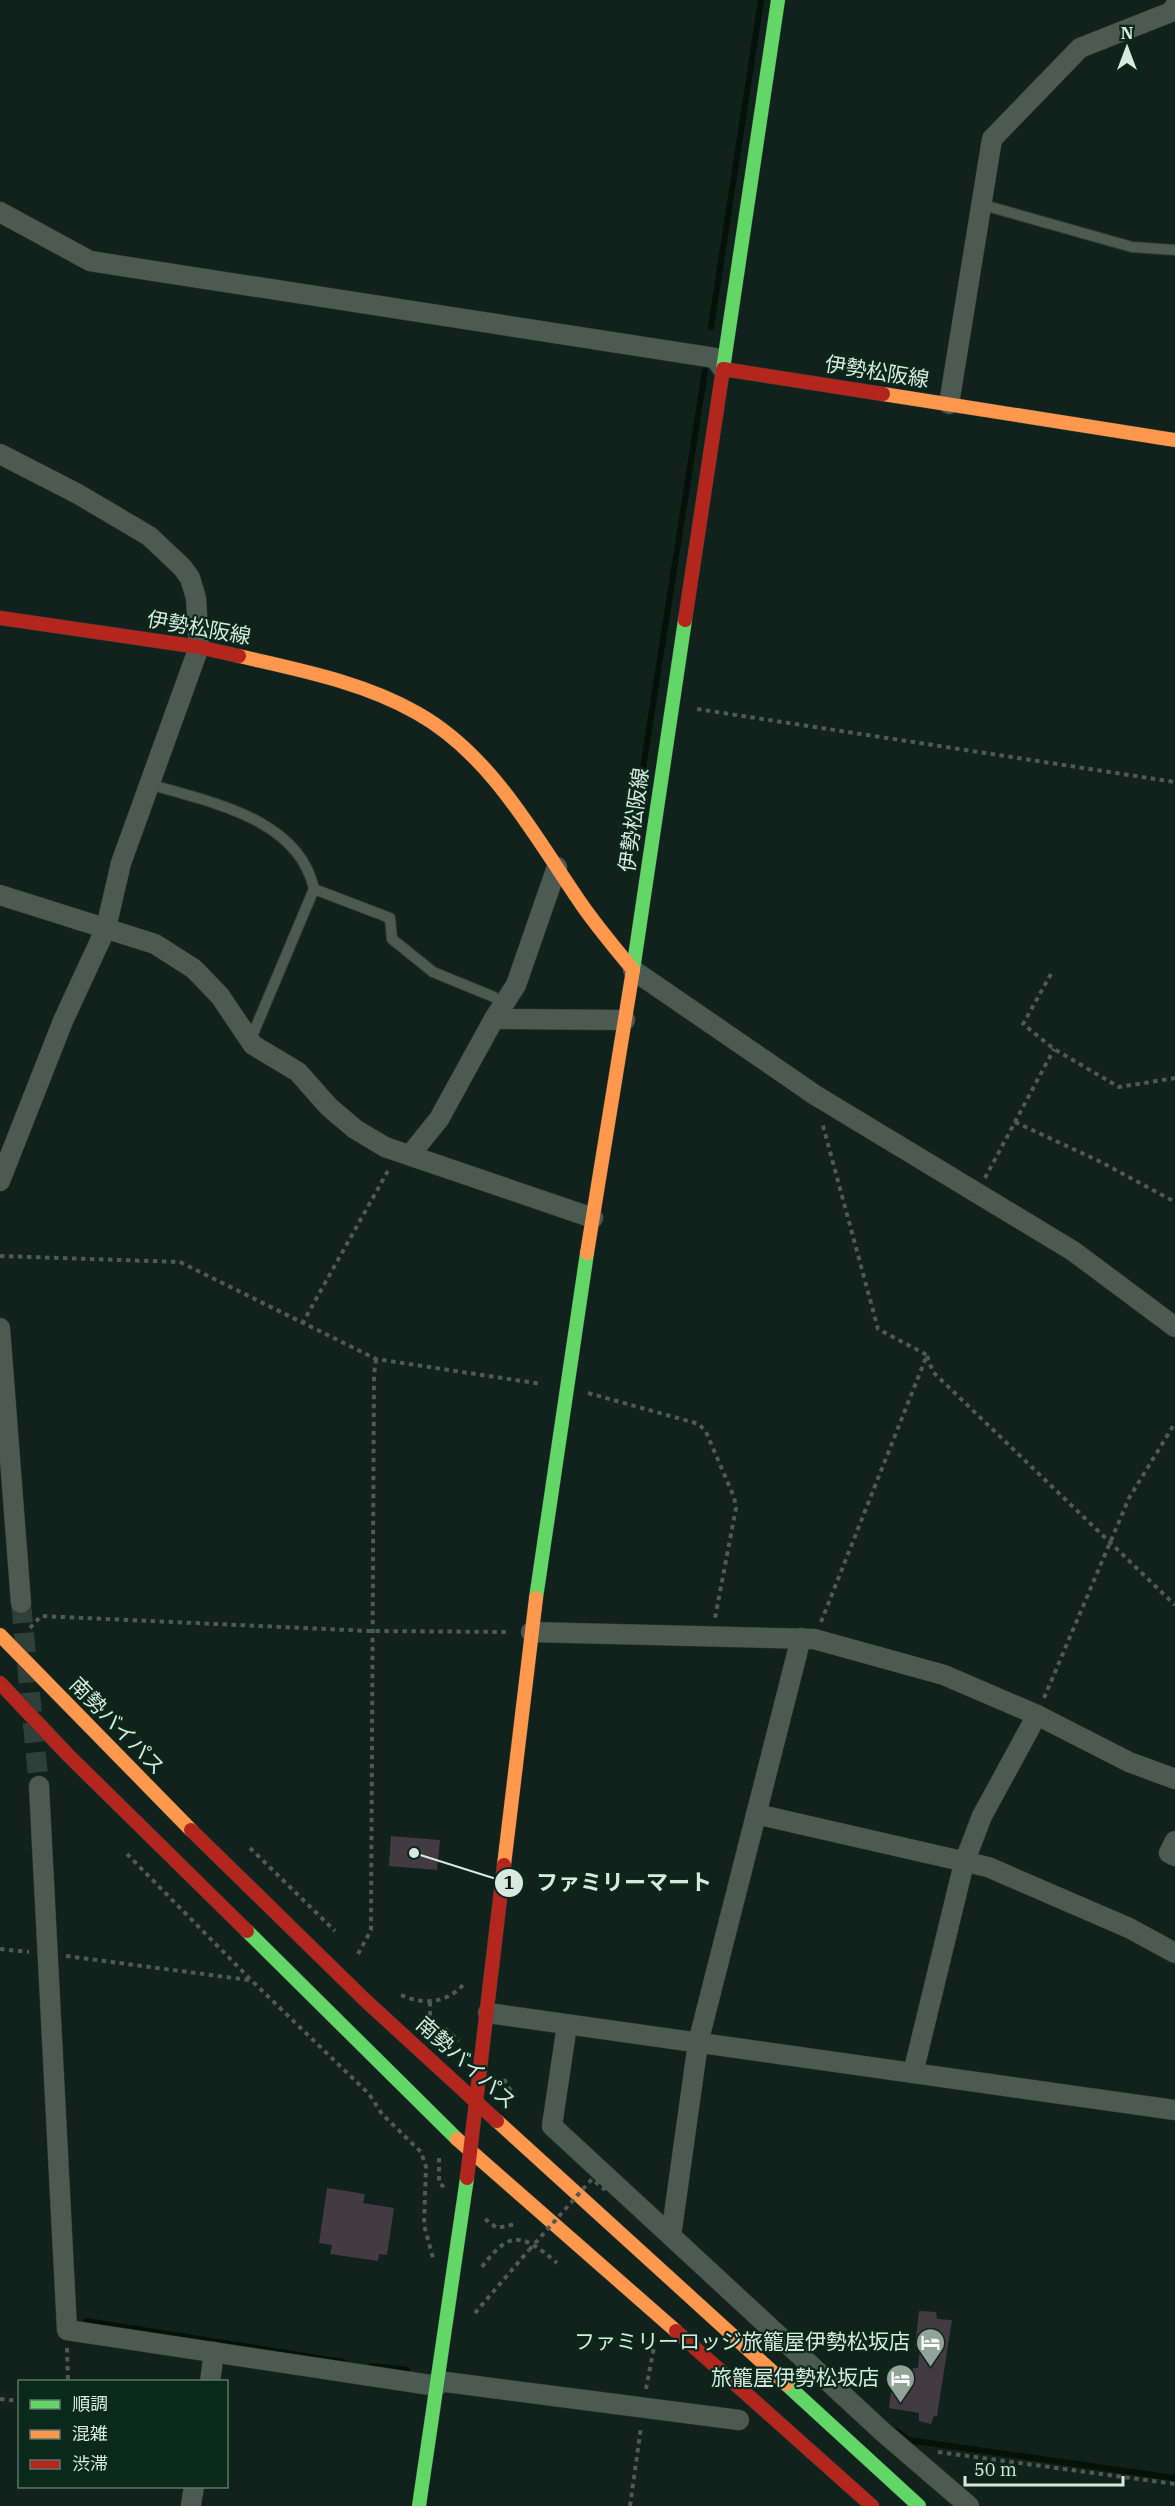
<svg xmlns="http://www.w3.org/2000/svg" width="1175" height="2506" viewBox="0 0 1175 2506" font-family="'IBM Plex Serif','Noto Sans JP',serif">
<style>
.lines{fill:none;stroke-linecap:round;stroke-linejoin:round}
.stream{stroke:#04110b;stroke-width:6}
.building{fill:#423b40}
.street-tunnel{stroke:#2f3f39;stroke-width:20;stroke-dasharray:20 10;stroke-linecap:butt}
.lane-casing{stroke:#2f3b36;stroke-width:12}
.street-casing{stroke:#2f3b36;stroke-width:21}
.fast-casing{stroke:#2f3b36;stroke-width:15}
.slow-casing{stroke:#2f3b36;stroke-width:15}
.jam-casing{stroke:#2f3b36;stroke-width:15}
.path{stroke:#4d5a55;stroke-width:4;stroke-dasharray:4.5 4.5;stroke-linecap:butt}
.lane{stroke:#4b5a53;stroke-width:10}
.street{stroke:#4b5a53;stroke-width:20}
.fast{stroke:#63d668;stroke-width:14}
.slow{stroke:#ff974d;stroke-width:14}
.jam{stroke:#b3261e;stroke-width:14}
.path-bridge{stroke:#4d5a55;stroke-width:4;stroke-dasharray:4.5 4.5;stroke-linecap:butt}
.labels{text-anchor:middle;stroke-width:4.5;stroke-linejoin:round;paint-order:stroke}
.street-label{font-size:21px;fill:#d8e9e1;stroke:#0a281c}
.poi-label{font-size:21px;fill:#d8e9e1;stroke:#0a281c;text-anchor:end}
.leader{fill:none;stroke:#d8e9e1;stroke-width:2}
.callout-dot{fill:#d8e9e1;stroke:#0a281c;stroke-width:2}
.mark-label{font-size:18px;text-anchor:middle;font-weight:bold;fill:#111}
.callout-label{font-size:22px;text-anchor:middle;font-weight:bold;fill:#d8e9e1;stroke:#0a281c;stroke-width:4.5;stroke-linejoin:round;paint-order:stroke}
</style>
<rect width="100%" height="100%" fill="#11211b"/>
<g class="lines">
<!-- stream -->
<g class="stream">
<path d="M711,327l50,-327"/>
<path d="M643,768l62,-397"/>
<path d="M86,2321l257,41"/>
<path d="M371,2366l36,4"/>
<path d="M897,2431l11,9 267,38"/>
</g>
</g>
<!-- building -->
<g class="building">
<path d="M391,1836l49,4 -3,30 -48,-4z"/>
<path d="M327,2188l38,6 -2,9 31,5 -7,47 -8,-1 -1,7 -48,-7 2,-9 -13,-2z"/>
<path d="M919,2311l17,1 1,7 15,1 -15,96h-3l-3,8 -12,-3v-8l-30,-5 2,-16 19,1 3,-25h5l2,-21 -5,-1z"/>
</g>
<g class="lines">
<!-- street-tunnel -->
<path class="street-tunnel" d="M21,1603l18,183"/>
<defs>
<g id="lane">
<path d="M980,204l152,43 43,3"/>
<path d="M149,784c60,18 150,34 165,105l-64,152"/>
<path d="M314,889l76,29 2,21 41,33 61,25 10,7"/>
</g>
<g id="street">
<path d="M0,212l90,49 625,97 8,11"/>
<path d="M949,404l43,-265 88,-91 91,-36 4,-6"/>
<path d="M0,454l78,40 71,42 33,31 8,11 6,20 3,49 -78,216 -15,65 -43,93 -63,160"/>
<path d="M0,895l155,49 39,25 26,27 33,49 45,27 31,35 26,22 30,18 208,71"/>
<path d="M633,970l182,125 258,156 102,76"/>
<path d="M494,1019l22,-34 41,-118"/>
<path d="M410,1155l29,-36 55,-100 131,1"/>
<path d="M0,1328l21,275"/>
<path d="M531,1632l283,7 130,36 93,40 92,47 46,17"/>
<path d="M39,1786l28,544 370,56"/>
<path d="M756,1814l232,53 141,61 46,25"/>
<path d="M1175,1841l-6,12 6,3"/>
<path d="M488,2013l687,97"/>
<path d="M567,2025l-15,101 332,307 85,73"/>
<path d="M913,2073l51,-210 18,-47 55,-101"/>
<path d="M671,2236l27,-193 103,-405"/>
<path d="M438,2381l301,39"/>
<path d="M210,2382l4,-30"/>
<path d="M191,2505l3,-19"/>
</g>
<g id="fast">
<path d="M723,369l55,-369"/>
<path d="M633,970l52,-350"/>
<path d="M536,1598l51,-345"/>
<path d="M247,1931l210,208"/>
<path d="M786,2384l133,122"/>
<path d="M419,2506l48,-328"/>
</g>
<g id="slow">
<path d="M883,394l292,46"/>
<path d="M239,656c60,14 124,26 178,57 75,42 118,124 165,192 16,23 34,44 51,65"/>
<path d="M587,1253l46,-283"/>
<path d="M0,1635l191,195"/>
<path d="M504,1865l32,-267"/>
<path d="M497,2121l289,263"/>
<path d="M457,2139l219,192"/>
</g>
<g id="jam">
<path d="M0,618l199,29 40,9"/>
<path d="M685,620l38,-251 160,25"/>
<path d="M0,1683l68,72 179,176"/>
<path d="M191,1830l175,171 131,120"/>
<path d="M467,2178l37,-313"/>
<path d="M676,2331l196,175"/>
</g>
</defs>
<!-- lane casing -->
<use href="#lane" class="lane-casing"/>
<!-- street casing -->
<use href="#street" class="street-casing"/>
<!-- fast casing -->
<use href="#fast" class="fast-casing"/>
<!-- slow casing -->
<use href="#slow" class="slow-casing"/>
<!-- jam casing -->
<use href="#jam" class="jam-casing"/>
<!-- path -->
<g class="path">
<path d="M697,709l478,73"/>
<path d="M1051,974l-28,50 31,25 65,38 56,-9"/>
<path d="M1015,1122l86,40 74,40"/>
<path d="M985,1178l69,-129"/>
<path d="M0,1256l180,6 196,97 166,25"/>
<path d="M302,1324l87,-155"/>
<path d="M927,1356l6,16 242,233"/>
<path d="M588,1393l111,31 7,8 28,65 2,11 -21,110"/>
<path d="M821,1622l106,-267 -49,-26 -56,-207"/>
<path d="M30,1628l11,-12 328,15 140,1"/>
<path d="M1044,1698l85,-200 46,-75"/>
<path d="M250,1848l85,83"/>
<path d="M127,1854l124,126 118,114 13,20 39,38 5,15 -2,58 9,33"/>
<path d="M0,1949l29,3"/>
<path d="M358,1954l13,-24 3,-556 2,-15"/>
<path d="M66,1956l183,24"/>
<path d="M401,1995c26,11 46,8 65,-13"/>
<path d="M430,2002v22"/>
<path d="M436,2028h8l15,13"/>
<path d="M504,2079l11,19"/>
<path d="M439,2158v25l5,4"/>
<path d="M485,2219l12,9 19,-4"/>
<path d="M482,2267c28,-38 41,-33 75,-4"/>
<path d="M475,2313l54,-63"/>
<path d="M67,2348l1,34"/>
<path d="M646,2389l8,-42"/>
<path d="M0,2399l20,2"/>
<path d="M938,2452l237,32"/>
<path d="M630,2506l11,-79"/>
</g>
<!-- lane -->
<use href="#lane" class="lane"/>
<!-- street -->
<use href="#street" class="street"/>
<!-- fast -->
<use href="#fast" class="fast"/>
<!-- slow -->
<use href="#slow" class="slow"/>
<!-- jam -->
<use href="#jam" class="jam"/>
<!-- path-bridge -->
<path class="path-bridge" d="M529,2250l63,-71 12,10 16,-17"/>
</g>
<!-- icons -->
<defs>
<symbol id="hotel-pin" viewBox="-11 -11 22 30"><path d="M0 17L-7.5 6A9.5 9.5 0 1 1 7.5 6Z" fill="#92a39c" stroke="#0a281c"/><path d="M-6-4.5h1.5V1H6V5H4.5V3h-9V5H-6ZM-4 0a1.8 1.8 0 1 1 3.6 0ZM.5 0V-2.5h3Q6-2.5 6 0Z" fill="#fff"/></symbol>
</defs>
<g fill-rule="evenodd">
<use href="#hotel-pin" x="914" y="2326" width="33" height="45"/>
<use href="#hotel-pin" x="884" y="2362" width="33" height="45"/>
</g>
<g class="labels">
<!-- street labels -->
<g class="street-label">
<text transform="translate(877 372) rotate(9)" y="7">伊勢松阪線</text>
<text transform="translate(199 628) rotate(10)" y="7">伊勢松阪線</text>
<text transform="translate(634 820) rotate(-82)" y="7">伊勢松阪線</text>
<text transform="translate(117 1726) rotate(46)" y="7">南勢バイパス</text>
<text transform="translate(466 2063) rotate(42)" y="7">南勢バイパス</text>
</g>
<!-- poi labels -->
<g class="poi-label">
<text x="910" y="2349">ファミリーロッジ旅籠屋伊勢松坂店</text>
<text x="879" y="2385">旅籠屋伊勢松坂店</text>
</g>
</g>
<!-- callouts -->
<path class="leader" d="M414 1853L509 1883"/>
<g class="callout-dot">
<circle cx="414" cy="1853" r="6"/>
<circle cx="509" cy="1883" r="15"/>
</g>
<g class="mark-label">
<text x="509" y="1889">1</text>
</g>
<g class="callout-label">
<text x="624" y="1890">ファミリーマート</text>
</g>
<!-- legend -->
<rect x="18" y="2380" width="210" height="108" fill="#0a281c" stroke="#5c756b" stroke-width="1.5"/>
<rect x="30" y="2400" width="30" height="9" fill="#63d668" stroke="#5c756b" stroke-width="1.5"/>
<text x="72" y="2410" font-size="18" fill="#d8e9e1">順調</text>
<rect x="30" y="2430" width="30" height="9" fill="#ff974d" stroke="#5c756b" stroke-width="1.5"/>
<text x="72" y="2440" font-size="18" fill="#d8e9e1">混雑</text>
<rect x="30" y="2460" width="30" height="9" fill="#b3261e" stroke="#5c756b" stroke-width="1.5"/>
<text x="72" y="2470" font-size="18" fill="#d8e9e1">渋滞</text>
<!-- north arrow -->
<g transform="translate(1127 48)" stroke="#0a281c" stroke-width="4.5" paint-order="stroke">
<path d="M0-4.5L10 22L0 15L-10 22Z" fill="#d8e9e1"/>
<text y="-9" font-size="16" font-weight="bold" text-anchor="middle" fill="#d8e9e1">N</text>
</g>
<!-- scale -->
<path d="M965 2476v9h158v-9" fill="none" stroke="#d8e9e1" stroke-width="3"/>
<text x="974" y="2476" font-size="18" fill="#d8e9e1" stroke="#0a281c" stroke-width="4.5" paint-order="stroke">50 m</text>
</svg>
